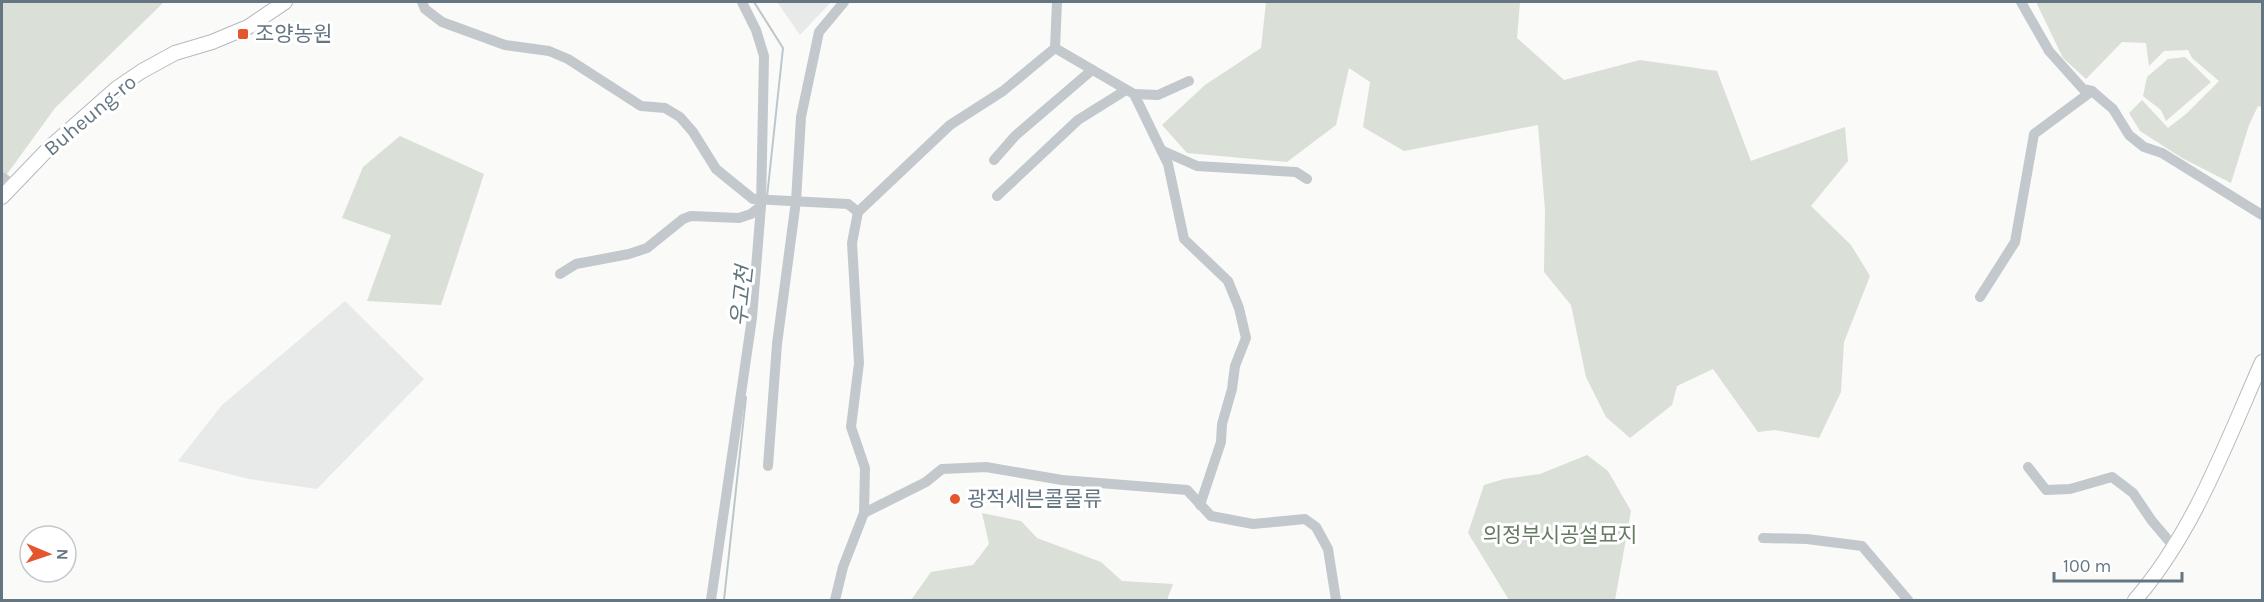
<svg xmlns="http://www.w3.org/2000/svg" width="2264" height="602" viewBox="0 0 2264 602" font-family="Karla,'Noto Sans KR',sans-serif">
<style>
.built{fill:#e8e9e9}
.green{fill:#dadfd7}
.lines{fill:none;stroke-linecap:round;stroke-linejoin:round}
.stream{stroke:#bbc7cb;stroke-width:2}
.major-casing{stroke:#b5babe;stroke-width:16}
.minor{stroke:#c3c8cc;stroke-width:10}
.major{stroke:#fff;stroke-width:14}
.poi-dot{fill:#e4572e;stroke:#fff;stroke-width:2}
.labels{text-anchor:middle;stroke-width:6;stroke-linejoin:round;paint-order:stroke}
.poi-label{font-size:21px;fill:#657683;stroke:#fff;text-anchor:start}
.street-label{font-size:21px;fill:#657683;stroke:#fff}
.park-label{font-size:21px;fill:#687a64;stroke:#fff}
.water-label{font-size:22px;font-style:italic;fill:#60757c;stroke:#fff}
</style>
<rect width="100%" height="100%" fill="#fafaf8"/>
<!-- built -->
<g class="built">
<path d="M777,2h54l-31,33z"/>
<path d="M345,301l79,78 -107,110 -68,-10 -71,-18 44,-56z"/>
</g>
<!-- green -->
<g class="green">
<path d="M2,2h162l-109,106 -53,73z"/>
<path d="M1266,2h254l-3,36 47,42 76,-20 77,11 34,90 94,-34 3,34 -37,45 40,39 19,31 -26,66 -3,50 -22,46 -44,-8 -17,2 -45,-63 -36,17 -5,19 -42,33 -24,-21 -20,-40 -15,-72 -27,-33 1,-62 -7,-85 -134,26 -41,-24 7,-45 -21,-14 -13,57 -49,37 -100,-9 -25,-28 43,-40 56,-37z"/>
<path d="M2037,2h225v105l-4,-1 -9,19 -18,58 -49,-25 -42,-27 -11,-18 13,-13 26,28 18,-14 33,-33 -27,-23 -4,-8 -24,1 -15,15 -3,-23 -24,-1 -36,37 -23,-21 -26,-54z"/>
<path d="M2185,57l26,25 -45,39 -5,-11 -18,-14 4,-19 21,-18z"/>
<path d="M400,136l84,38 -43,131 -74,-4 24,-66 -49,-17 21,-51z"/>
<path d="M1587,455l21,16 23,40 -16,89h-106l-41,-67 16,-48 20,-6 36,-5z"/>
<path d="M982,513l39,8 16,17 64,24 21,19 51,3 -6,16h-256l20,-28 42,-7 16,-21z"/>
</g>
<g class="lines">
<!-- stream -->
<g class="stream">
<path d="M754,2l29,46 -16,149"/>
<path d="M724,600l22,-203"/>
</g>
<defs>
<g id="major">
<path d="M2,197l47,-49 68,-60 25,-17 33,-18 37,-11 36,-15 37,-25"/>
<path d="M2135,600c59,-68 91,-157 127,-238"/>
</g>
</defs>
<!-- major casing -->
<use href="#major" class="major-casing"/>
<!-- minor -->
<g class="minor">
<path d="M422,2l3,7 17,13 63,23 44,6 19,8 73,47 24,2 15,9 13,15 23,37 37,30 95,5 10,8"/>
<path d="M2021,2l28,49 34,38 9,2 21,18 16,26 15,12 18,6 100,62"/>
<path d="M1055,48l2,-46"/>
<path d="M1134,94l24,1 31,-14"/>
<path d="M1161,150l36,16 99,6 11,7"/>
<path d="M994,160l21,-24 77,-66"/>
<path d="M2,177l10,7"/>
<path d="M997,196l81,-76 48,-30"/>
<path d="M560,274l16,-10 53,-10 18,-6 36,-29 8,-3 48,2 12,-4 10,-8"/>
<path d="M1980,297l35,-55 19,-108 58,-43"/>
<path d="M768,466l9,-122 19,-143 5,-84 18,-85 25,-30"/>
<path d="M2028,467l18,23 24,-1 42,-12 21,16 19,28 23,27"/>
<path d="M864,513l62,-31 16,-13 44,-2 76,13 125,10 24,26 42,8 52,-5 11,8 12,22 8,51"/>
<path d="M1763,538l44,1 55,7 46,54"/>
<path d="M711,600l41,-282 9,-112 3,-150 -8,-26 -14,-28"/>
<path d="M835,600l8,-33 21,-54 1,-45 -14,-41 8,-64 -7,-120 6,-31 92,-87 53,-34 52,-43 79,46 34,70 16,75 44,42 11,27 7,30 -11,28 -3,23 -10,35 -1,18 -21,63"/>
</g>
<!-- major -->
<use href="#major" class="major"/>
</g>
<!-- markers -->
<g class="poi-dot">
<rect x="237" y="28" width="12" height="12" rx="3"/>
<circle cx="955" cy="499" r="6"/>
</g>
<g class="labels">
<!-- poi labels -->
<g class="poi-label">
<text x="255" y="41">조양농원</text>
<text x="967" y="506">광적세븐콜물류</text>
</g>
<!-- street labels -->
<g class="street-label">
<text transform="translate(90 115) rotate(-40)" y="7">Buheung-ro</text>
</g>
<!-- park labels -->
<g class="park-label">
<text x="1560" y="542">의정부시공설묘지</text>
</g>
<!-- water labels -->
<g class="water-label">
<text transform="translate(741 296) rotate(-84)" y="8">우고천</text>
</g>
</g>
<!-- border -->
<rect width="2264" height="602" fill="none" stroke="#657683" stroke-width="6"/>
<!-- north arrow -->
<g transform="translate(48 554) rotate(92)"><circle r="28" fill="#ffffff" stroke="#c1c8cd" stroke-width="1.5"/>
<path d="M0-4.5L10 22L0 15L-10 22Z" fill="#e4572e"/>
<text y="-9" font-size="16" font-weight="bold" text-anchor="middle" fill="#657683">N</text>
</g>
<!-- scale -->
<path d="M2054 572v9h128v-9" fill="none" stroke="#657683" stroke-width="3"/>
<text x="2063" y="572" font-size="18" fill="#657683" stroke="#ffffff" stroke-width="4.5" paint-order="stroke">100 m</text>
</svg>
